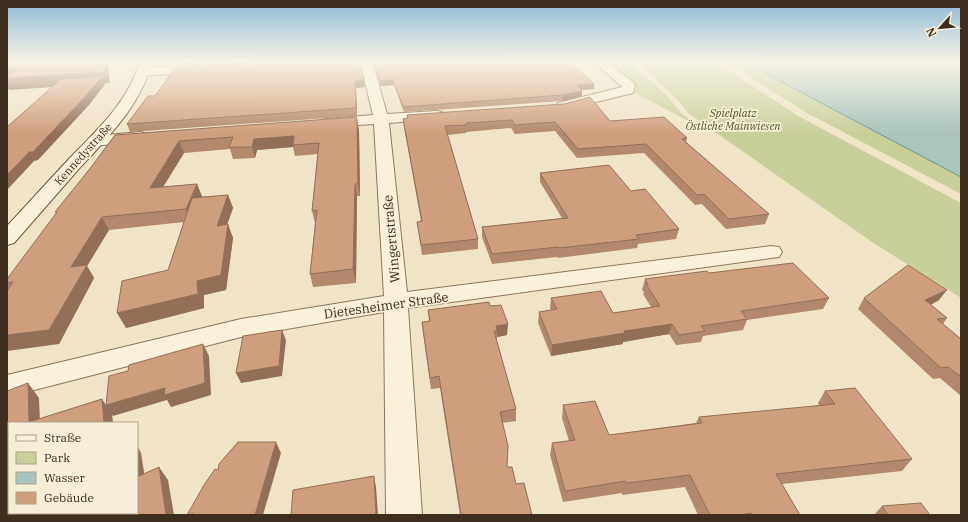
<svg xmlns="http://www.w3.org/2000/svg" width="968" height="522" viewBox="0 0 968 522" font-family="'IBM Plex Serif',serif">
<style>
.green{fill:#c9cf9b}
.water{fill:#a9c4bc;stroke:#6f938a}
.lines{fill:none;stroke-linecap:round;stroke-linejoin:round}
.street-casing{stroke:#8d765c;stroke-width:2}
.secondary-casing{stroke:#6f573f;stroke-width:2}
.street{fill:#faf1dc;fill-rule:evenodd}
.secondary{fill:#faf1dc;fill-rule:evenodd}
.wall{fill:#b2896c}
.shaded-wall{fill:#916f58}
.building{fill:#cf9f7d;stroke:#916f58}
.labels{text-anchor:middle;stroke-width:3.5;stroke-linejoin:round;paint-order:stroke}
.far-park-label{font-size:11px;font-style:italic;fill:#4d5a26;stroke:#f7eed8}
.far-street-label{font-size:11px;fill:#3d2e20;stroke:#f7eed8}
.street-label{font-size:13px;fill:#3d2e20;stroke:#f7eed8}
</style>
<rect width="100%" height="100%" fill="#f0e4c8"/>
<!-- green -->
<g class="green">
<path d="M604,61h28l5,9 29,25 15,18 17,13 -65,-34 4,-3z"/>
<path d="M638,61h76l86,56 161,86v95l-89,-56 -184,-129 -12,-15 -32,-29z"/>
<path d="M725,61h17l219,116v17l-154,-81z"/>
</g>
<!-- water -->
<path class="water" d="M742,61l219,1v115z"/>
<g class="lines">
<defs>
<g id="street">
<path d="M360,61h12l15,53 50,-3 5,1 2,3 -2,3 -5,1 -48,4 18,169 364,-46 8,1 3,5 -3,5 -8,1 -363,50 14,207h-36l-2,-203 -143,25 -234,60v-22l234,-56 143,-23 -10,-172 -47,3 -5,-1 -2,-3 2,-3 5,-1 46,-4z"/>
<path d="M593,61h13l28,22 1,3 -2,7 -70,17 -5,-1 -2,-3 2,-3 64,-16z"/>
<path d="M204,64l4,1 2,3 -2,3 -64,5 -4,-1 -2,-3 2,-3 4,-1z"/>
<path d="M141,132l5,2 3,3 -3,3 -51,6 -6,-2 -2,-3 2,-3 6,-2z"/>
</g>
<path id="secondary" d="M140,61h12c-10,44 -46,78 -75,110 -21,24 -42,48 -63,72l-7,2v-19c21,-22 41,-45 62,-67 28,-29 60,-58 71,-98z"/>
</defs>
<!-- street casing -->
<use href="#street" class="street-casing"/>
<!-- secondary casing -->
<use href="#secondary" class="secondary-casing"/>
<!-- street -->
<use href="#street" class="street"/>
<!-- secondary -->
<use href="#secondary" class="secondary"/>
</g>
<!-- wall -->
<g class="wall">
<path d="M373,61h197l24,28 -13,1 1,6 -19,5 -159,11 -10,-27 -14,1z"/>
<path d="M365,87l-9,1 1,28 -227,16 -3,-8 28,-28z"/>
<path d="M407,115l203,6 77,17 -1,4 83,72 -4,10 -39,5 -24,-25 -7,1 -51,-52 -67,5 -22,-27 -40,3 -4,-6 -45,4v1l-19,2 31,104v10l-56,6 -5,-33 4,-1 -17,-94 -1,-8 4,-1z"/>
<path d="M357,120l2,10 1,66h-3l-1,87 -43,4 -3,-13 5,-51 -3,-12 6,-57 -23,2 -2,-9 -36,3 -2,8 -22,1 -3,-10 -46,4 -21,34 39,9 -1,1 27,-2 5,13 -6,16 6,14 -7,52 -22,5v13l-78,20 42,-58 16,-48 -75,8 -22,36 7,12 -35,66 -52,-57v-8l85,-113 23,-31z"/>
<path d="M540,173l91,18 48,38 -3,10 -38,5 -1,4 -79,10 -1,-1 -65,7 -10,-27v-10l80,-9 -22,-36z"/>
<path d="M709,273l120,25 -6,11 -76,11 -4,10 -40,6 -2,6 -25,3 -7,-11 -46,8v2l-72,12 -13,-33 1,-11 12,-2 -1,-1 1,-11 62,15 38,-6 -8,-13 1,-2 -2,-2 3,-11z"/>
<path d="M864,298l75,2 -8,5 16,13 -4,6 18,15v57l-21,-18 -7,1 -75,-70z"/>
<path d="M490,306l17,29 -10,2v5l19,67v12l-14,2 5,44 25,48h-72l-20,-127 -9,1 -8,-56 -1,-11 7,-1 -1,-11z"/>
<path d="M825,391l87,68 -10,12 -120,13 18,31h-102l-13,-28 -63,8v-2l-59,9 -13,-47 2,-12 17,-2 -7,-23 1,-13 46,30 87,-12 3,-6 120,-11 -1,-3z"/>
<path d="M882,506l48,9h-56z"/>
</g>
<!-- shaded-wall -->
<g class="shaded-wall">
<path d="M107,61l1,3 2,19h-4l-17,22 -51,55 -4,1 -27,29v-15l89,-91 -87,6 -2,-4v-17z"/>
<path d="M184,61h40l-39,3z"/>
<path d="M364,80l1,7 -9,1 1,28 -1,-8 -1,-27z"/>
<path d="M393,80l1,5 -14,1v-5z"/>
<path d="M594,84v5l-17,1v-5z"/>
<path d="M582,91v5l-19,5v-6z"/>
<path d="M357,120l2,10 1,66 -2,-12z"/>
<path d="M294,136l-1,9v2l-36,3 -2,8 -3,-11 2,-8z"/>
<path d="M179,141l5,12 -29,47 -5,-12z"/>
<path d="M197,184l5,12 -11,26 -5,-13z"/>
<path d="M355,184l2,12 -1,87 -3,-14z"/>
<path d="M228,195l5,13 -11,31 -5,-13z"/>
<path d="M102,217l7,13 -22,36 7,12 -35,66 -52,7v-16l64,-68z"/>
<path d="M228,224l5,14 -7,52 -22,5v13l-78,20 -9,-15 80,-32z"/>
<path d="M947,290l-8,10 -21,11 7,-11z"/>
<path d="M508,324l-1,11 -10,2v-6l-1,-5z"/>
<path d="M672,324l-3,10 -46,8v2l-72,12 1,-11 72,-14z"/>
<path d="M282,330l4,10 -4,36 -41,7 -5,-10z"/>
<path d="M203,344l6,12 2,39 -40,12 -4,-7 -54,16 -1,-2 1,9h-9l-2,-24 4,6 59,-17z"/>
<path d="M28,383l11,15 1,25 -11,-1z"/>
<path d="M276,442l5,11 -18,62h-8z"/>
<path d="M137,446l4,7 6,38 -10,-14z"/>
<path d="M159,467l9,13 6,35h-8z"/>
<path d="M374,476l2,11 2,28h-2z"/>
</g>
<!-- building -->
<g class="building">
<path d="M7,61h97l1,11 -98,6v-2l9,-7h-9z"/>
<path d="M270,61h89l5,19 -9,1 1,27 -229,16 21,-28h7l20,-28z"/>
<path d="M374,61h196l24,23 -17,1 5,6 -19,4 -160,12 -10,-27 -13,1z"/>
<path d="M103,76l-18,21 -52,55h-4l-22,23v-48l54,-48z"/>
<path d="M590,97l20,24 54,-4 23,21 -5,1 87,75 -40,5 -25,-25 -7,1 -51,-51 -68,5 -23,-27 -40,3 -3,-5 -46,3v2l-21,1 33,113 -57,6 -4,-23 5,-1 -19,-102 5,-1 -1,-3 157,-11z"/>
<path d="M356,117l1,3 1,64h-3l-2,85 -43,5 7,-64 -5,1 7,-68 -26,2 1,-9 -40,3 -2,8h-23l4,-10 -54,4 -29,47 47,-4 -11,25 -84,8 -31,50 16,-2 -38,65 -42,5v-44l6,-9 -6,1v-4l50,-67h-2l37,-46 23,-31z"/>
<path d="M609,165l22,26 14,-2 34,40 -43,6 3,4 -80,9 -1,-1 -66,7 -10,-27 86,-9 -28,-45z"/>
<path d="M228,195l-11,31 11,-2 -7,51 -24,6 1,13 -81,19 5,-32 46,-11 24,-72z"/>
<path d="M793,263l36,35 -88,13 6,8 -46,7 4,5 -26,4 -7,-11 -48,7 1,2 -73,12 -13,-33 18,-3 -6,-11 50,-7 12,22 47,-7 -14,-22h2l-3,-5 62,-8 2,2z"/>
<path d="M908,265l39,25 -22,10 22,18 -10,1 24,20v38l-13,-10 -7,1 -77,-70z"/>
<path d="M489,302l1,4 11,-1 7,19 -12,2 1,5h-3l22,78 -16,3 8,34 -1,21h5l4,17 8,-1 8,32h-71l-22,-139 -9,2 -8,-56 8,-1 -2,-11z"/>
<path d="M282,330l-3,36 -43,7 7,-37z"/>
<path d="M203,344l2,39 -41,12 1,-7 -59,17 3,-29 19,-5 1,-6z"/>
<path d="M28,383l1,39 73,-23 2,24h-95v90h128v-36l22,-10 7,48h-159v-124z"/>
<path d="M855,388l57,71 -136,15 24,41h-48l-1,-2 -11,2h-30l-20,-40 -64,8 -1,-2 -60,10 -13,-48 23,-3 -12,-35 32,-4 14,34 93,-12 -3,-6 136,-13 -10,-13z"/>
<path d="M238,442h38l-21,73h-63l1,-2 -3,2h-3l17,-30 11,-16 3,1 1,-6z"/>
<path d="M374,476l2,39h-85l2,-25z"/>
<path d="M921,503l9,12h-42l-6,-9z"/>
</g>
<!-- sky -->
<linearGradient id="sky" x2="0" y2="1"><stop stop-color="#8fbad6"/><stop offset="0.46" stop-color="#f8f3e6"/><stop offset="1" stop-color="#f8f3e6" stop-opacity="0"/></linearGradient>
<rect width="968" height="134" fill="url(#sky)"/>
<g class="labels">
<!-- far-park labels -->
<g class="far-park-label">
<text x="733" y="117">Spielplatz<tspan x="733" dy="13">Östliche Mainwiesen</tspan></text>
</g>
<!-- far-street labels -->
<g class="far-street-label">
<text transform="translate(83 154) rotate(-48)" y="4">Kennedystraße</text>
</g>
<!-- street labels -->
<g class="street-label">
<text transform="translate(391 239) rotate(-95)" y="5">Wingertstraße</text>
<text transform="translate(386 305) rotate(-8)" y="5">Dietesheimer Straße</text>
</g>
</g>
<!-- border -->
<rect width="968" height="522" fill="none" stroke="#3d2e20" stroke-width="16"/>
<!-- legend -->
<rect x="8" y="422" width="130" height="92" fill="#f7eed8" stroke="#ada18e"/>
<rect x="16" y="435" width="20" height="6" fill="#faf1dc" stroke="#ada18e"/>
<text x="44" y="442" font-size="12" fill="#3d2e20">Straße</text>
<rect x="16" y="452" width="20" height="12" fill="#c9cf9b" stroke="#ada18e"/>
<text x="44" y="462" font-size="12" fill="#3d2e20">Park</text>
<rect x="16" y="472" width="20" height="12" fill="#a9c4bc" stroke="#ada18e"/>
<text x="44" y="482" font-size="12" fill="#3d2e20">Wasser</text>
<rect x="16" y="492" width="20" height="12" fill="#cf9f7d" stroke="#ada18e"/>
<text x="44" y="502" font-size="12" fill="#3d2e20">Gebäude</text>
<!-- north arrow -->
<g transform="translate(940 28) rotate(243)" stroke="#f7eed8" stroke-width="3" paint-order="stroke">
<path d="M0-3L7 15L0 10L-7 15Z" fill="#3d2e20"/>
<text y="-6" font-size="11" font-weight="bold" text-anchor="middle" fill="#3d2e20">N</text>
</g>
</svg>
